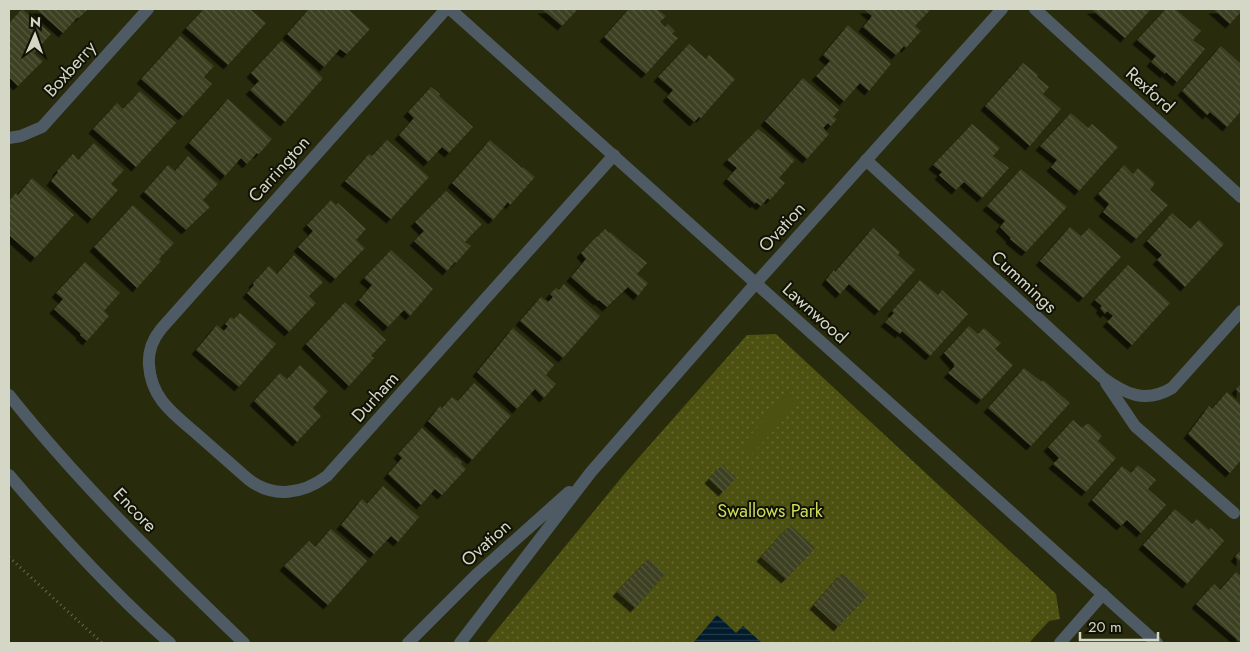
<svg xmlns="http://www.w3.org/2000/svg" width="1250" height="652" viewBox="0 0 1250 652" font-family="Jost,sans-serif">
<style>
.park{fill:url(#park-dots)}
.garden{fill:#4c5111}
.water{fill:url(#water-rules)}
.building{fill:url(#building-back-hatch);filter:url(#shadow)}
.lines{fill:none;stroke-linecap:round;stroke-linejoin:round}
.path{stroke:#696c52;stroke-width:3;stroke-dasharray:1 4;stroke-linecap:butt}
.minor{stroke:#4f5b64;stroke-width:12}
.labels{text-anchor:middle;stroke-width:4;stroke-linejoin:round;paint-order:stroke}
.street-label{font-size:18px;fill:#d4d7c5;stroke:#111206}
.park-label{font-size:18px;fill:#d1dc5d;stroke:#111206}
</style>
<defs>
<pattern id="park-dots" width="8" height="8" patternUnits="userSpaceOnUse" patternTransform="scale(1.25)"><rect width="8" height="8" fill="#4c5111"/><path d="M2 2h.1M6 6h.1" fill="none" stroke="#656932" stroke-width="1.8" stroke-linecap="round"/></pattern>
<pattern id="water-rules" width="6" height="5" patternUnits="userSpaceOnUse" patternTransform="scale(1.25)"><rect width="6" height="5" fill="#021b2d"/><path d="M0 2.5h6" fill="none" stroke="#263b4a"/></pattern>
<pattern id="building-back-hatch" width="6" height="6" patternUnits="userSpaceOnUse" patternTransform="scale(1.25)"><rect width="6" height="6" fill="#3c3f20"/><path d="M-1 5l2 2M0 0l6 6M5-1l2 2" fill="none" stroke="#575a3f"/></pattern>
<filter id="shadow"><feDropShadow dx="-4.5" dy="4.5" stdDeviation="0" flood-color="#0009"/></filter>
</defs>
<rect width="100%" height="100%" fill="#282b0c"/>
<!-- park -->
<path class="park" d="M776,334l280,260 4,25 -11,2 -20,22h-543l140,-171 121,-137z"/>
<!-- garden -->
<path class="garden" d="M788,393l11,10 -48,52 -10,-9z"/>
<!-- water -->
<path class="water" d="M717,615l19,18 7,-7 19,17h-69z"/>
<!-- building -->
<g class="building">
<path d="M22,9l29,25 -17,19 9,8 -25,25 -9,-9v-54z"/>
<path d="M36,9h52l-9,9 -1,-1 -15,16z"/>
<path d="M204,9h46l16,14 -38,42 -42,-37z"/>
<path d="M309,9h39l22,20 -23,25 -7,-5 -16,18 -37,-33z"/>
<path d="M542,9h36l-16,17z"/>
<path d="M629,9h28l9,7 -6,6 5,5 3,-3 7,7 -3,3 6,4 -32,36 -42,-37z"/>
<path d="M864,9h67l-16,17 6,5 -15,17 -2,-2 -8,9 -33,-28 9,-11z"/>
<path d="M1091,9h60l-26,29z"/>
<path d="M1166,9h9l26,22 -8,9 12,9 -28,33 -11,-10 -1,2 -14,-12 5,-6 -19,-16z"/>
<path d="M1213,9h28v3l-11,12z"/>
<path d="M848,25l43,39 -22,27 -9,-8 -16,18 -28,-25 14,-15 -7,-6z"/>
<path d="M180,36l34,30 -10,11 8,7 -29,32 -42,-37z"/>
<path d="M281,41l42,37 -38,44 -35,-32 9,-9 -8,-8z"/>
<path d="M689,44l17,15 3,-4 26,24 -34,39 -2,-1 -5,5 -27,-25 6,-7 -15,-13z"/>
<path d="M1221,46l20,18v47l-14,16 -17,-15 -3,3 -25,-24z"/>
<path d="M1023,63l15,12 -1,2 12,10 -6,7 18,15 -31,37 -45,-40z"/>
<path d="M803,78l36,32 -6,7 4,2 -6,7 -3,-3 -5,5 6,6 -22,25 -42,-38z"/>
<path d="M431,87l9,7 -1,2 34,31 -24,26 -7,-6 -14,15 -29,-27 15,-17 -6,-6z"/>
<path d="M140,91l36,32 -40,44 -43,-38 24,-26 6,6z"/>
<path d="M228,99l44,40 -13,15 -2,-1 -10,11 -6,-6 -16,18 -36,-33z"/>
<path d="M1071,113l17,15 4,-4 26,23 -39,44 -28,-24 6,-7 -17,-14z"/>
<path d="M972,124l28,24 -7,8 16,12 -27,30 -18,-16 -8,8 -17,-15 3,-3 -9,-7z"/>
<path d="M758,129l37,31 -16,18 6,5 -15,17 -2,-2 -7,8 -5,-4 -1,2 -28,-25 10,-11 -10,-8z"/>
<path d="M387,140l42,37 -38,42 -46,-38 24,-27 3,2z"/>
<path d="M490,140l32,28 1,-1 12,10 -25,28 -2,-3 -15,18 -41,-37z"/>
<path d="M94,143l30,27 -13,14 7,6 -26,29 -41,-38 7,-9 -1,-1 16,-17 5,6z"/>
<path d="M188,156l30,28 -15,16 7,7 -24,23 -42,-38 24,-27 7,6z"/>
<path d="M1124,165l9,9 5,-6 17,15 -5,7 18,15 -32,34 -33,-27 6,-8 -11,-10z"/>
<path d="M1021,169l46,38 -41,45 -16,-13 1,-1 -11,-11 5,-6 -18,-15z"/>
<path d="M32,178l42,37 -39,43 -26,-23v-34l7,-8 2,2z"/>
<path d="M446,191l36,33 -17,18 6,4 -15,17 -1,-1 -8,9 -33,-30 10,-10 -9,-9z"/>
<path d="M331,200l5,5 2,-2 28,26 -10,11 9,8 -30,31 -37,-32 15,-16 -6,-6z"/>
<path d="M133,205l41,38 -15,16 2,2 -24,27 -43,-41z"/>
<path d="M1172,213l18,16 9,-9 25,24 -39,43 -28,-27 5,-5 -15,-14z"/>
<path d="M1070,227l11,9 8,-8 32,29 -38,41 -43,-37z"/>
<path d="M873,228l27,24 -2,3 17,15 -36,41 -30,-27 -9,10 -14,-14 8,-10 1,2z"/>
<path d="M605,229l4,4 1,-1 37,31 -10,11 11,9 -10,13 -10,-9 -21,20 -8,-7 -1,1 -27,-24 15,-18 -5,-6 15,-16h1z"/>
<path d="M391,250l42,39 -23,27 -6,-6 -16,17 -29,-27 13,-15 -8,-7z"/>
<path d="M294,255l29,27 -14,14 7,7 -27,29 -42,-39 7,-8 -1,-2 16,-17 8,8z"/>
<path d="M85,262l35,31 -16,18 5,5 -22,25 -7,-6 1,-1 -27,-25 9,-10 -7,-6z"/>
<path d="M1128,265l42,38 -38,42 -25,-23 6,-6 -6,-5 -2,3 -5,-6 2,-2 -7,-6z"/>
<path d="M920,280l18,15 4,-5 26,24 -38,42 -28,-25 -2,3 -15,-12 9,-9 -2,-2z"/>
<path d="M564,284l36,32 -37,42 -43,-37 21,-24 7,5 5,-5 -3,-3 6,-6 3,2z"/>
<path d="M345,302l41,38 -15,16 3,2 -25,28 -43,-42z"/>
<path d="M240,313l36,31 -37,43 -43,-37 21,-25 7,6 4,-5 -3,-2 6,-7 3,2z"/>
<path d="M969,326l9,8 6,-6 17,15 -6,6 18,16 -32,35 -33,-27 6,-6v-3l-10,-11z"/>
<path d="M513,328l41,37 -8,10 10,9 -12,14 -9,-9 -18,20 -40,-37z"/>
<path d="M300,365l28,26 -15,17 8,8 -24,26 -43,-41 26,-28 7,6z"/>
<path d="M1024,368l18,14 1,-2 27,23 -39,43 -43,-38z"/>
<path d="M474,383l37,33 -39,44 -44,-39 12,-15 2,2 10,-11 6,4z"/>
<path d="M1241,384v10l-5,-5z"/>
<path d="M1227,392l14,13v55l-11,13 -42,-39 21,-28 3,3z"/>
<path d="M1073,420l9,8 6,-5 14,13 -4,5 18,17 -30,34 -33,-28 6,-6 -11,-11z"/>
<path d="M422,428l33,30 1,-1 6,5 -1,2 5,5 -24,26 -7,-6 -14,16 -33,-31 14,-16 -4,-4z"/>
<path d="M722,465l14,13 -13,14 -14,-13z"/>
<path d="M1138,465l18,15 -8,9 18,16 -25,28 -14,-13 -6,6 -29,-26 30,-34 9,7z"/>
<path d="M383,486l36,31 -21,25 -7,-6 -17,18 -33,-29 21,-26 5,5z"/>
<path d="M1175,509l17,15 5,-5 12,11 2,-2 13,13 -37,43 -44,-39z"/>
<path d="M790,525l25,23 -29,31 -25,-22z"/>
<path d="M331,529l36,32 -39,44 -44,-39 25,-25 6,6z"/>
<path d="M1241,550v12l-6,-5z"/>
<path d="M648,559l17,15 -30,34 -18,-16z"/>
<path d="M1236,572l5,4v67l-45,-39 18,-20 6,6z"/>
<path d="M842,573l26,22 -30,32 -24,-22z"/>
</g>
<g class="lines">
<!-- path -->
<path class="path" d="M9,557l93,86"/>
<!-- minor -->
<g class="minor">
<path d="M446,9l-285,320c-8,10 -13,23 -12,36 2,34 25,49 49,70 17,15 33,29 50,44 25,20 55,15 79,-3l287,-321"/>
<path d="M450,9l707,634"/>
<path d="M1035,9l206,188"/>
<path d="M9,138l12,-2 21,-9 106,-118"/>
<path d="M866,160l236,217c23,17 43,27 70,11l69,-77"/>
<path d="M1106,383l29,43 99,87"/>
<path d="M9,395c71,89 153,169 235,248"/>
<path d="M9,475c50,59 103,117 161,168"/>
<path d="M408,643l68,-68 93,-83"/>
<path d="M460,643l131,-171 165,-189 246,-274"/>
<path d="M1060,643l43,-49"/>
</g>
</g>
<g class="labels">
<!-- street labels -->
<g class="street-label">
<text transform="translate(70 69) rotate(-48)" y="6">Boxberry</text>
<text transform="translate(1150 90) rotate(42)" y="6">Rexford</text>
<text transform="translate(279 169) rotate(-48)" y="6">Carrington</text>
<text transform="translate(782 227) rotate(-48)" y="6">Ovation</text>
<text transform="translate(1024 282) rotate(43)" y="6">Cummings</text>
<text transform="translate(815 313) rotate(42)" y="6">Lawnwood</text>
<text transform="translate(375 397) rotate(-48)" y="6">Durham</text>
<text transform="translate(135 510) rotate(46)" y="6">Encore</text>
<text transform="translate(486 543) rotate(-42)" y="6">Ovation</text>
</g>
<!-- park labels -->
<g class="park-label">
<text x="770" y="517">Swallows Park</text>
</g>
</g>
<!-- border -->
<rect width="1250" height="652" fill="none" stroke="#d4d7c5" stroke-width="20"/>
<!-- north arrow -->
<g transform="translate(35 35) rotate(2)" stroke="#111206" stroke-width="4" paint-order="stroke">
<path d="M0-4L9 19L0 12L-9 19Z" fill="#d4d7c5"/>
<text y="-8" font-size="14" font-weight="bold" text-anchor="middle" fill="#d4d7c5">N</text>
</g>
<!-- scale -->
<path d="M1080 632v8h78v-8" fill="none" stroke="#d4d7c5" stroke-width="2.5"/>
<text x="1088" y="632" font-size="15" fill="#d4d7c5" stroke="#111206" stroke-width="4" paint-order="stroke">20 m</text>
</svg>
